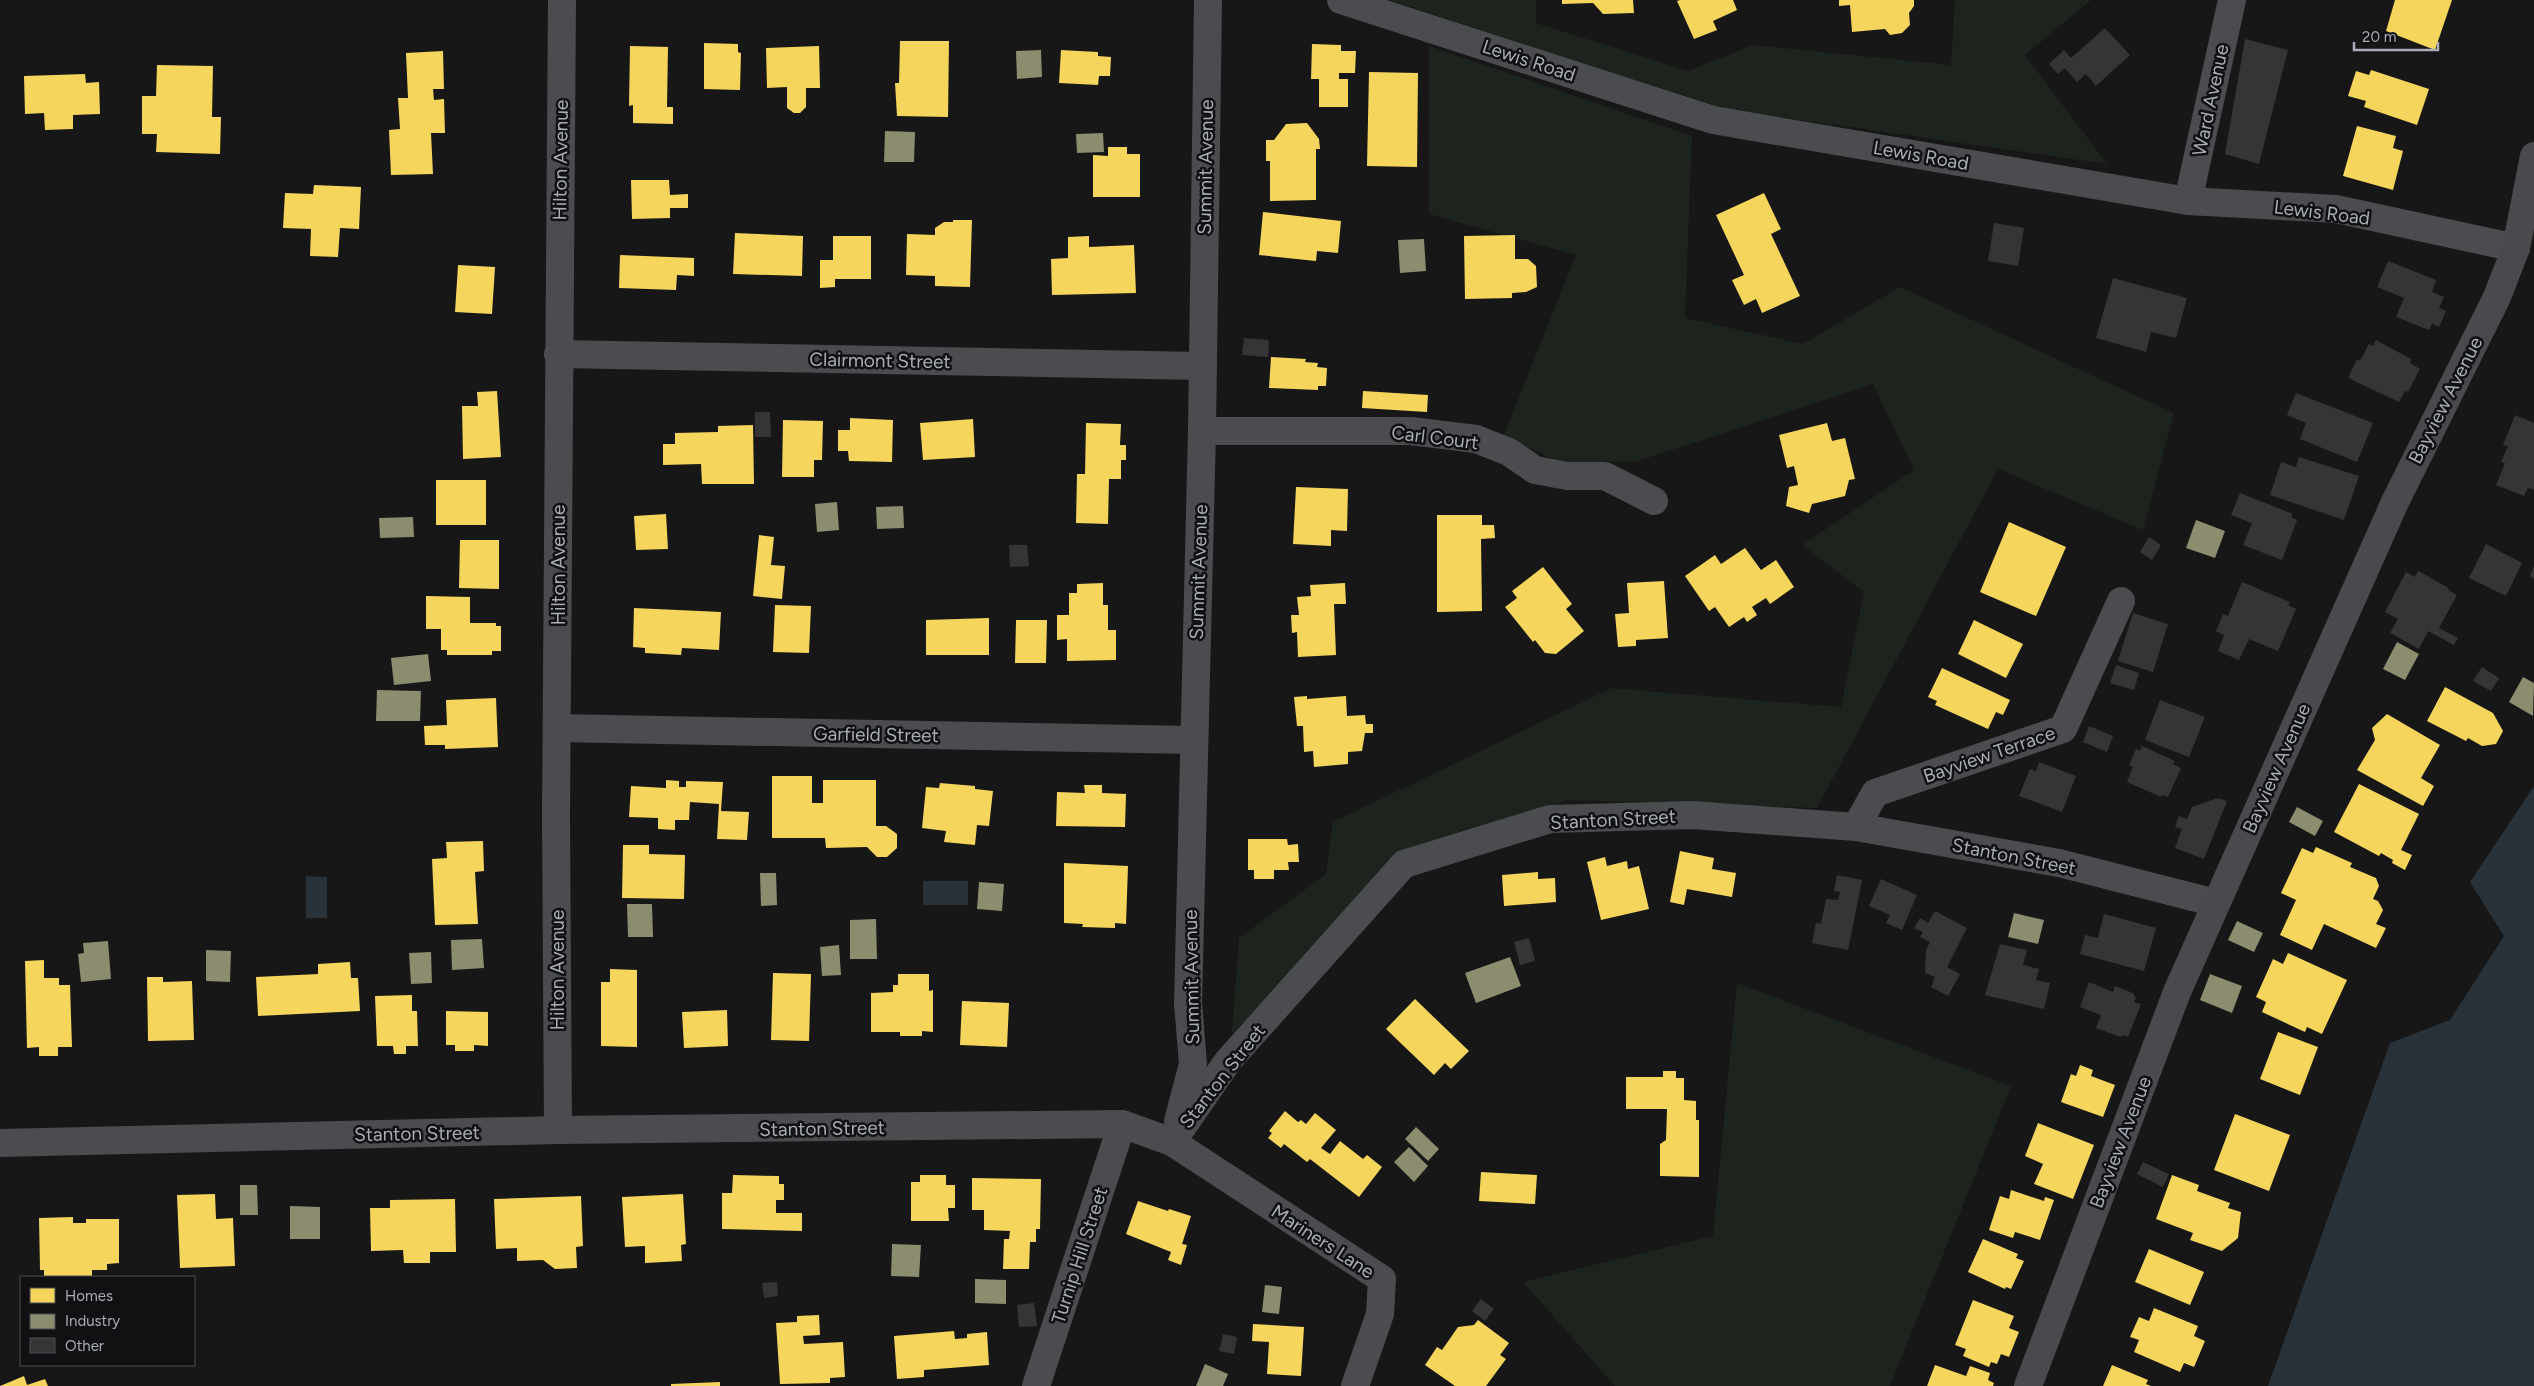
<svg xmlns="http://www.w3.org/2000/svg" width="2534" height="1386" viewBox="0 0 2534 1386" font-family="Figtree,sans-serif">
<style>
.green{fill:#1d241e}
.water{fill:#2a3239}
.homes{fill:#f6d55c}
.industry{fill:#8c8c6e}
.building{fill:#353536}
.lines{fill:none;stroke-linecap:round;stroke-linejoin:round}
.minor{stroke:#4b4c50;stroke-width:28}
.secondary{stroke:#4a4a4e;stroke-width:28}
.labels{text-anchor:middle;stroke-width:5;stroke-linejoin:round;paint-order:stroke}
.street-label{font-size:19px;fill:#a8adb8;stroke:#111113}
</style>
<rect width="100%" height="100%" fill="#171717"/>
<!-- green -->
<g class="green">
<path d="M1390,0h146v23l152,48 65,-26 198,20 4,-65h136l-66,55 82,109 -397,-57z"/>
<path d="M1429,46l263,90 -7,182 118,26 97,-57 274,126 -31,117 -145,-61 -181,339 -249,-8 -156,47 -180,187 7,-96 87,-64 7,-52 279,-134 229,19 23,-115 -62,-47 112,-75 -41,-86 -235,77 -78,2 -56,-28 72,-180 -147,-41z"/>
<path d="M1737,983l274,103 -121,300h-275l-92,-104 190,-46z"/>
</g>
<!-- water -->
<g class="water">
<path d="M2534,786v600h-266l122,-343 60,-23 54,-84 -34,-54z"/>
<path d="M306,876l21,1v41h-21z"/>
<rect x="923" y="881" width="45" height="24"/>
</g>
<!-- homes -->
<g class="homes">
<path d="M1562,0h71l1,13 -31,1 -10,-11 -31,1z"/>
<path d="M1680,0h53l4,10 -24,11 4,9 -23,9 -17,-38z"/>
<path d="M1839,0h75v6l-5,7 1,12 -8,8 -12,2 -5,-6 -33,3 -2,-27 -11,1z"/>
<path d="M2395,0h57l-17,50 -49,-19z"/>
<path d="M900,41h49l-1,76 -51,-1 -2,-33h4z"/>
<path d="M704,43l34,1v8l3,1 -1,37 -36,-1z"/>
<path d="M1312,44l29,1v6h15l-1,22h-16v6h9v28h-29v-28h-8z"/>
<path d="M630,46l38,1 -1,60h6v17l-40,-1v-18l-4,1z"/>
<path d="M819,46l1,42h-14v19l-6,6h-6l-7,-5v-21l-20,1 -1,-40z"/>
<path d="M1061,50l37,2v4l13,1 -1,19h-11l-1,9 -39,-2z"/>
<path d="M443,51l1,38h-11l1,11 10,-1 1,34h-14l2,41 -42,1 -2,-45 11,-1 -2,-31h10l-2,-45z"/>
<path d="M157,65l56,1 -1,51h9l-1,37 -64,-2 1,-18h-15v-38h14z"/>
<path d="M2371,70l58,19 -12,36 -53,-18 2,-6 -18,-5 8,-25 13,4z"/>
<path d="M1369,72l49,1 -1,94 -50,-1z"/>
<path d="M85,74l1,9 13,-1 1,32 -27,1v14l-28,1 -1,-17 -19,1 -1,-38z"/>
<path d="M1307,123l12,16 1,10h-4v51l-46,1v-40h-4v-21h8l12,-16z"/>
<path d="M2357,126l39,10 -3,12 10,3 -10,39 -50,-14z"/>
<path d="M1108,147h19v7h13v43h-47v-42l15,1z"/>
<path d="M631,180h38l1,15 18,-1v14h-18v10l-38,1z"/>
<path d="M314,185l47,2 -2,42 -19,-1 -2,29 -28,-1 1,-27 -28,-1 2,-35 28,1z"/>
<path d="M1764,193l17,36 -10,5 29,62 -38,17 -6,-14 -12,6 -12,-25 12,-5 -28,-60z"/>
<path d="M1263,212l78,9 -3,32 -21,-2 -1,10 -57,-6z"/>
<path d="M953,220h19l-2,67 -35,-1v-10l-29,-1 1,-41 28,1v-7l9,-6h9z"/>
<path d="M735,233l68,3 -1,40 -69,-2z"/>
<path d="M1515,235v24h13l8,7 1,21 -11,5 -14,1v5l-47,1 -1,-63z"/>
<path d="M833,236h38v43h-36v8l-15,1v-28h13z"/>
<path d="M1089,236v11l45,-2 2,48 -84,2 -1,-36 17,-1v-21z"/>
<path d="M620,255l74,3v18l-17,-1 -1,15 -57,-2z"/>
<path d="M458,265l37,2 -3,47 -37,-2z"/>
<path d="M1271,357l35,2 -1,3 13,1 -1,4 10,1 -1,18h-8v4l-49,-2z"/>
<path d="M497,391l4,66 -38,2 -1,-53h16l-1,-14z"/>
<path d="M1363,391l65,4 -1,17 -65,-4z"/>
<path d="M850,418l43,2 -1,42 -43,-1 -1,-10h-10v-21h12z"/>
<path d="M973,419l2,38 -52,3 -3,-37z"/>
<path d="M783,420l40,1 -1,39h-8v17h-32z"/>
<path d="M1086,423l35,1 -1,21h6v15h-5v19h-12l-1,45 -32,-1 1,-49h8z"/>
<path d="M1827,423l5,18 13,-3 10,41 -6,1 -4,16 -33,8 -3,9 -23,-7 3,-19 9,-2 -4,-19 -7,2 -8,-33z"/>
<path d="M753,425l1,59h-52l-1,-20 -38,1v-21h12v-11l43,-1v-6z"/>
<rect x="436" y="480" width="50" height="45"/>
<path d="M1296,487l52,2 -1,42 -16,-1v16l-38,-2z"/>
<path d="M666,514l2,35 -32,1 -2,-34z"/>
<path d="M1437,515h45v10h12l1,13 -14,1 1,72 -45,1z"/>
<path d="M2009,522l57,25 -30,69 -56,-24z"/>
<path d="M759,535l15,2 -3,28 14,1 -3,33 -29,-3z"/>
<path d="M460,540h39v49l-40,-1z"/>
<path d="M1745,548l16,22 15,-10 18,27 -24,17 -4,-6 -14,9 5,8 -10,7 -3,-5 -15,10 -14,-20 -6,4 -24,-35 30,-21 6,9z"/>
<path d="M1543,567l29,37 -6,5 18,22 -28,23 -11,-1 -10,-13 -2,2 -28,-35 12,-9 -5,-7z"/>
<path d="M1664,581l4,57 -32,2v6l-18,1 -3,-33 14,-1 -2,-30z"/>
<path d="M1103,583v22h5v25h8v30l-49,1v-22l-10,1v-25h12v-22h8v-9z"/>
<path d="M1345,583l1,21h-12l2,51 -38,2 -1,-25 -5,1 -1,-18h8l-2,-18 14,-1 -1,-11z"/>
<path d="M426,596l44,1v26h26v3h5v25h-9v4h-45v-5h-6v-21h-15z"/>
<path d="M775,605l36,1 -2,47 -36,-1z"/>
<path d="M634,608l87,4 -2,38 -37,-2 -1,7 -36,-2v-5l-12,-1z"/>
<path d="M989,618v37h-63v-35z"/>
<path d="M1016,620h31l-1,43h-31z"/>
<path d="M1974,620l49,24 -17,34 -48,-24z"/>
<path d="M1942,668l68,32 -7,15 -7,-3 -8,17 -53,-24 2,-4 -9,-4z"/>
<path d="M2445,687l48,26 10,18 -7,13 -14,2 -14,-8 -2,3 -39,-20z"/>
<path d="M1307,696v3l39,-3 1,20 18,-1 1,9h7v9h-8l-3,18 -14,1v12l-34,3 -1,-16 -9,1 -1,-26h-6l-3,-29z"/>
<path d="M496,698l2,49 -53,2v-4h-20l-1,-19 23,-1 -1,-25z"/>
<path d="M2387,714l53,31 -19,33 13,8 -11,20 -66,-36 18,-30 -3,-12z"/>
<path d="M772,776h40v27h11v-23h53v46h10l11,8v14l-10,9h-10l-10,-10 -41,1 -1,-10h-53z"/>
<path d="M666,780l13,1v6h7v-6l37,1 -2,29 28,1 -2,28 -30,-1 2,-35 -29,-2 -1,18h-14v10l-17,-1v-11l-29,-1 2,-31 35,2z"/>
<path d="M940,783l35,3v3l18,2 -4,35 -12,-1 -2,20 -31,-3 2,-11 -24,-3 4,-41 13,1z"/>
<path d="M2359,784l60,30 -18,36 11,5 -7,15 -13,-7 1,-3 -12,-7 -2,3 -45,-24z"/>
<path d="M1084,785h18v8l24,1 -1,33 -69,-1 1,-34 28,1z"/>
<path d="M1248,839h39l1,6 10,-1 1,18h-11l1,8h-15v9h-20v-9h-6z"/>
<path d="M483,841l1,30 -9,1 3,52 -43,1 -3,-66 15,-1 -1,-16z"/>
<path d="M623,845h26v9l36,1 -1,44 -62,-1z"/>
<path d="M2316,847l36,16 -2,4 26,11 3,8 -6,13 5,2 5,9 -7,14 10,4 -10,20 -52,-24 -12,26 -32,-15 16,-35 -15,-7 21,-45 11,5z"/>
<path d="M1680,851l34,7 -2,11 24,4 -4,24 -45,-8 -3,16 -14,-3z"/>
<path d="M1605,857l2,9 20,-5 1,8 11,-3 10,43 -48,11 -14,-58z"/>
<path d="M1064,863l64,3 -2,58 -11,-1v5l-33,-1 1,-3 -19,-1z"/>
<path d="M1538,872v7l17,-1 1,24 -52,4 -2,-31z"/>
<path d="M2288,953l59,27 -25,54 -15,-7 -2,5 -43,-20 4,-10 -10,-5 17,-38 10,5z"/>
<path d="M44,960v18h15v7h11l2,62h-14v9h-19v-9l-12,1 -2,-87z"/>
<path d="M350,962l1,16h7l2,33 -102,5 -2,-39 62,-3v-10z"/>
<path d="M610,969l27,1v77l-36,-1v-64h9z"/>
<path d="M773,973l38,1 -2,67 -38,-1z"/>
<path d="M898,974h31v17l4,-1v42l-11,-1v5h-22v-4h-29v-39l22,-1v-7h5z"/>
<path d="M147,977h16v5l29,-1 2,59 -46,1z"/>
<path d="M412,995v16h5l1,35h-12v8h-12l-1,-8h-16l-2,-50z"/>
<path d="M1415,999l54,52 -18,18 -6,-6 -11,12 -48,-46z"/>
<path d="M962,1001l47,2 -2,44 -47,-2z"/>
<path d="M727,1010l1,36 -44,2 -2,-36z"/>
<path d="M446,1011l42,1v34l-14,-1v6h-19v-6h-9z"/>
<path d="M2278,1032l40,15 -18,48 -40,-16z"/>
<path d="M2080,1065l13,5 -2,6 24,9 -12,32 -42,-15 10,-28 5,2z"/>
<path d="M1663,1071h13v7h8v22l12,1v19h3v57l-39,-1v-32l6,-4 1,-31h-41v-32h37z"/>
<path d="M1285,1111l13,11 3,-2 5,4 9,-11 21,17 -15,18 9,6 10,-13 23,18 4,-4 15,12 -23,30 -49,-38 -3,3 -23,-18 -3,4 -13,-10 4,-5 -3,-2z"/>
<path d="M2235,1114l55,21 -21,56 -55,-21z"/>
<path d="M2038,1123l56,22 -21,54 -39,-15 9,-20 -18,-8z"/>
<path d="M1481,1172l56,3 -2,29 -56,-3z"/>
<path d="M733,1175l46,1v8h5v16h-8v13h26v18l-80,-2v-36h10z"/>
<path d="M920,1175h26v10h9v23h-7l1,13h-38v-39h9z"/>
<path d="M2172,1175l27,10 -2,6 33,12 -2,5 13,4 -3,26 -16,13 -32,-11 3,-7 -37,-14z"/>
<path d="M972,1178l69,1 -1,50h-4v13h-6l-1,27h-26l1,-30h5l1,-8 -26,-1v-20h-12z"/>
<path d="M2011,1190l33,11 1,-4 9,3 -14,40 -25,-8 -2,6 -24,-8 11,-34 9,3z"/>
<path d="M215,1194l1,25 17,-1 2,48 -55,2 -3,-73z"/>
<path d="M683,1194l3,50 -5,1 1,16 -37,2v-17l-20,1 -3,-50z"/>
<path d="M581,1196l2,50 -7,1 1,21 -22,1 -12,-9 -26,1v-13l-21,1 -2,-50z"/>
<path d="M455,1199l1,53h-26v11h-26l-1,-13 -32,1 -1,-43h20v-8z"/>
<path d="M1138,1201l30,10 1,-2 22,7 -9,28 5,1 -6,20 -13,-5 3,-8 -45,-18z"/>
<path d="M73,1217v6h13v-4h33v44l-12,1v6h-15v7h-48v-7h-4l-1,-52z"/>
<path d="M1983,1239l35,15 -2,4 8,3 -13,28 -5,-2 -1,2 -37,-17z"/>
<path d="M2149,1249l55,23 -14,33 -55,-23z"/>
<path d="M1973,1300l41,16 -5,12 10,4 -10,25 -8,-3 -4,10 -6,-2 -2,5 -26,-11 3,-7 -11,-4z"/>
<path d="M2154,1308l44,18 -4,10 11,5 -11,26 -10,-4 -4,9 -46,-20 5,-12 -9,-3 9,-20 10,4z"/>
<path d="M819,1315l1,20 -17,1 1,8 39,-2 2,35 -15,1v5l-50,1 -4,-61 21,-1v-6z"/>
<path d="M1478,1320l31,23 -9,12 6,4 -20,27h-31l-30,-21 12,-18 5,3 16,-23 16,-2z"/>
<path d="M1253,1324l51,3 -3,49 -34,-2 2,-32 -17,-1z"/>
<path d="M954,1331l1,8 12,-1v-4l20,-2 2,33 -65,5v7l-27,2 -3,-43z"/>
<path d="M1935,1365l31,11 4,-10 20,7 -2,7 6,3 -1,3h-66z"/>
<path d="M2112,1365l36,15 -2,4 5,2h-48z"/>
<path d="M24,1376l3,9 18,-6 3,7h-48z"/>
<path d="M720,1382v4h-49v-2z"/>
</g>
<!-- industry -->
<g class="industry">
<path d="M1041,50l1,27 -25,2 -1,-28z"/>
<path d="M885,131l30,1 -1,30h-30z"/>
<path d="M1103,133l1,19 -27,1 -1,-19z"/>
<path d="M1424,239l2,32 -26,2 -2,-33z"/>
<path d="M837,502l2,28 -22,2 -2,-28z"/>
<path d="M903,506l1,22 -27,1 -1,-22z"/>
<path d="M413,517l1,20 -34,1 -1,-20z"/>
<path d="M2196,520l29,11 -10,27 -29,-10z"/>
<path d="M2397,642l22,12 -14,26 -22,-11z"/>
<path d="M428,654l3,27 -37,4 -3,-27z"/>
<path d="M2523,677l11,6 -1,33 -24,-14z"/>
<path d="M377,690l44,1 -1,30h-44z"/>
<path d="M2297,807l26,14 -8,15 -26,-14z"/>
<path d="M760,873h16l1,32 -16,1z"/>
<path d="M979,882l25,2 -2,27 -25,-2z"/>
<path d="M627,904h25l1,33h-25z"/>
<path d="M2014,913l30,7 -6,24 -30,-7z"/>
<path d="M876,919l1,40h-27v-39z"/>
<path d="M2237,921l26,12 -9,19 -26,-12z"/>
<path d="M482,939l2,29 -32,2 -1,-30z"/>
<path d="M108,941l3,38 -30,3 -3,-28 6,-1 -1,-10z"/>
<path d="M839,945l2,30 -19,1 -2,-29z"/>
<path d="M206,950l25,1 -1,31 -24,-1z"/>
<path d="M431,952l1,31 -21,1 -2,-31z"/>
<path d="M1510,957l11,29 -45,17 -11,-30z"/>
<path d="M2210,974l32,12 -10,27 -32,-13z"/>
<path d="M1416,1127l23,22 -11,12 -23,-22z"/>
<path d="M1409,1147l19,19 -14,16 -20,-20z"/>
<path d="M240,1185h17l1,30h-18z"/>
<path d="M290,1206l30,1v32h-30z"/>
<path d="M892,1244l29,1 -2,32 -28,-1z"/>
<path d="M975,1279l31,1v24l-31,-1z"/>
<path d="M1265,1285l17,2 -3,27 -17,-2z"/>
<path d="M1205,1364l23,10 -5,12h-27z"/>
</g>
<!-- building -->
<g class="building">
<path d="M2105,28l25,27 -34,31 -10,-12 -9,8 -12,-14 -7,6 -9,-10 15,-14 7,8z"/>
<path d="M2245,39l43,11 -29,114 -34,-10z"/>
<path d="M1994,223l30,5 -6,38 -30,-5z"/>
<path d="M2388,261l48,19 -4,12 12,5 -5,11 7,3 -7,16 -7,-3 -3,6 -33,-13 8,-19 -27,-11z"/>
<path d="M2113,278l74,20 -11,40 -25,-6 -5,20 -50,-14z"/>
<path d="M1244,338l25,2 -1,17 -26,-2z"/>
<path d="M2376,340l35,19 -1,4 10,6 -12,23 -3,-1 -6,11 -51,-24 9,-19 3,2 9,-17 4,2z"/>
<path d="M2296,393l77,30 -16,39 -57,-23 6,-16 -19,-8z"/>
<path d="M755,412h15l1,25h-16z"/>
<path d="M2515,415l19,8v67l-6,-2 -4,8 -28,-11 9,-22 -4,-1 7,-16 -5,-1z"/>
<path d="M2299,457l60,19 -15,44 -74,-25 11,-33 15,5z"/>
<path d="M2240,493l53,21 -2,3 6,3 -15,40 -39,-15 9,-22 -21,-8z"/>
<path d="M2149,537l12,8 -9,15 -12,-8z"/>
<path d="M2486,544l36,19 -16,33 -37,-18z"/>
<path d="M1009,545h18l2,21 -19,1z"/>
<path d="M2534,566v13l-4,-3z"/>
<path d="M2418,571l31,17 -1,2 9,5 -18,33 19,10 -4,7 -26,-14 -9,18 -29,-16 8,-14 -13,-7 21,-40 9,5z"/>
<path d="M2242,582l48,20 -2,3 8,4 -18,42 -29,-12 -10,21 -21,-9 6,-16 -8,-4 7,-17 5,2z"/>
<path d="M2133,613l35,11 -15,48 -35,-11z"/>
<path d="M2116,665l23,8 -5,17 -24,-7z"/>
<path d="M2482,667l17,11 -8,13 -18,-10z"/>
<path d="M2160,700l45,17 -16,40 -44,-17z"/>
<path d="M2089,726l24,10 -6,16 -24,-10z"/>
<path d="M2142,746l33,15 -2,3 8,4 -13,29 -6,-2 -1,2 -34,-15 6,-15 -4,-2 7,-16 4,2z"/>
<path d="M2039,762l37,14 -14,36 -43,-16 11,-27 6,2z"/>
<path d="M2218,798l9,3 -23,58 -29,-11 7,-19 -7,-2 4,-11 8,3 5,-12z"/>
<path d="M1837,875l25,5 -14,70 -36,-7 4,-20 5,1 5,-25 12,1 2,-8 -6,-1z"/>
<path d="M1881,879l36,16 -15,35 -16,-7 4,-8 -21,-9z"/>
<path d="M1935,911l32,17 -20,39 13,7 -12,22 -17,-9 4,-10 -10,-4 1,-23 4,-8 -10,-5 3,-5 -9,-4 6,-10 8,5z"/>
<path d="M2104,914l52,14 -12,43 -64,-17 5,-19 13,3z"/>
<path d="M1529,938l6,23 -15,4 -6,-23z"/>
<path d="M2000,944l27,6 -4,15 16,4 -3,11 14,3 -6,26 -59,-14z"/>
<path d="M2089,982l24,10 2,-6 18,7 3,5 -2,4 7,2 -13,33 -6,-2 -1,2 -25,-9 5,-13 -21,-8z"/>
<path d="M2143,1162l26,12 -6,13 -26,-13z"/>
<path d="M777,1282l1,14 -14,2 -2,-15z"/>
<path d="M1481,1299l13,10 -9,12 -13,-10z"/>
<path d="M1034,1303l3,23 -18,1 -2,-22z"/>
<path d="M1223,1334l14,3 -3,17 -15,-3z"/>
</g>
<g class="lines">
<!-- minor -->
<g class="minor">
<path d="M1341,0l372,120 475,81 148,8 180,39"/>
<path d="M2188,201l44,-201"/>
<path d="M558,354l643,12"/>
<path d="M1202,431h209l65,8 33,13 26,18 32,6h38l49,25"/>
<path d="M558,728l636,12"/>
<path d="M1856,827l19,-34 188,-64 58,-128"/>
<path d="M1178,1121l15,-57 -5,-61 14,-572 6,-431"/>
<path d="M558,1130l-2,-314 6,-816"/>
<path d="M1172,1142l56,-81 176,-197 146,-45 142,-4 164,12 203,36 157,40"/>
<path d="M0,1143l558,-13 564,-6 50,18 210,137 -2,35 -25,72"/>
<path d="M1036,1386l86,-262"/>
</g>
<!-- secondary -->
<path class="secondary" d="M2028,1386l149,-394 218,-490 102,-205 19,-49 18,-92"/>
</g>
<g class="labels">
<!-- street labels -->
<g class="street-label">
<text transform="translate(1529 60) rotate(18)" y="7">Lewis Road</text>
<text transform="translate(2210 100) rotate(-78)" y="7">Ward Avenue</text>
<text transform="translate(1921 155) rotate(10)" y="7">Lewis Road</text>
<text transform="translate(560 160) rotate(-89)" y="7">Hilton Avenue</text>
<text transform="translate(1205 167) rotate(-89)" y="7">Summit Avenue</text>
<text transform="translate(2322 212) rotate(7)" y="7">Lewis Road</text>
<text transform="translate(880 360) rotate(1)" y="7">Clairmont Street</text>
<text transform="translate(2445 400) rotate(-63)" y="7">Bayview Avenue</text>
<text transform="translate(1435 437) rotate(7)" y="7">Carl Court</text>
<text transform="translate(558 565) rotate(-90)" y="7">Hilton Avenue</text>
<text transform="translate(1198 572) rotate(-88)" y="7">Summit Avenue</text>
<text transform="translate(876 734) rotate(1)" y="7">Garfield Street</text>
<text transform="translate(1989 754) rotate(-19)" y="7">Bayview Terrace</text>
<text transform="translate(2276 768) rotate(-66)" y="7">Bayview Avenue</text>
<text transform="translate(1613 819) rotate(-3)" y="7">Stanton Street</text>
<text transform="translate(2014 856) rotate(11)" y="7">Stanton Street</text>
<text transform="translate(557 970) rotate(-90)" y="7">Hilton Avenue</text>
<text transform="translate(1191 977) rotate(-91)" y="7">Summit Avenue</text>
<text transform="translate(1222 1076) rotate(-52)" y="7">Stanton Street</text>
<text transform="translate(822 1128) rotate(-1)" y="7">Stanton Street</text>
<text transform="translate(417 1133) rotate(-1)" y="7">Stanton Street</text>
<text transform="translate(2120 1142) rotate(-69)" y="7">Bayview Avenue</text>
<text transform="translate(1323 1241) rotate(33)" y="7">Mariners Lane</text>
<text transform="translate(1079 1255) rotate(-72)" y="7">Turnip Hill Street</text>
</g>
</g>
<!-- legend -->
<rect x="20" y="1276" width="175" height="90" fill="#111113" stroke="#4d4f55"/>
<rect x="30" y="1288" width="25" height="15" fill="#f6d55c" stroke="#4d4f55"/>
<text x="65" y="1301" font-size="15" fill="#a8adb8">Homes</text>
<rect x="30" y="1314" width="25" height="15" fill="#8c8c6e" stroke="#4d4f55"/>
<text x="65" y="1326" font-size="15" fill="#a8adb8">Industry</text>
<rect x="30" y="1338" width="25" height="15" fill="#353536" stroke="#4d4f55"/>
<text x="65" y="1351" font-size="15" fill="#a8adb8">Other</text>
<!-- scale -->
<path d="M2354 42v8h84v-8" fill="none" stroke="#a8adb8" stroke-width="2.5"/>
<text x="2362" y="42" font-size="15" fill="#a8adb8" stroke="#111113" stroke-width="4" paint-order="stroke">20 m</text>
</svg>
